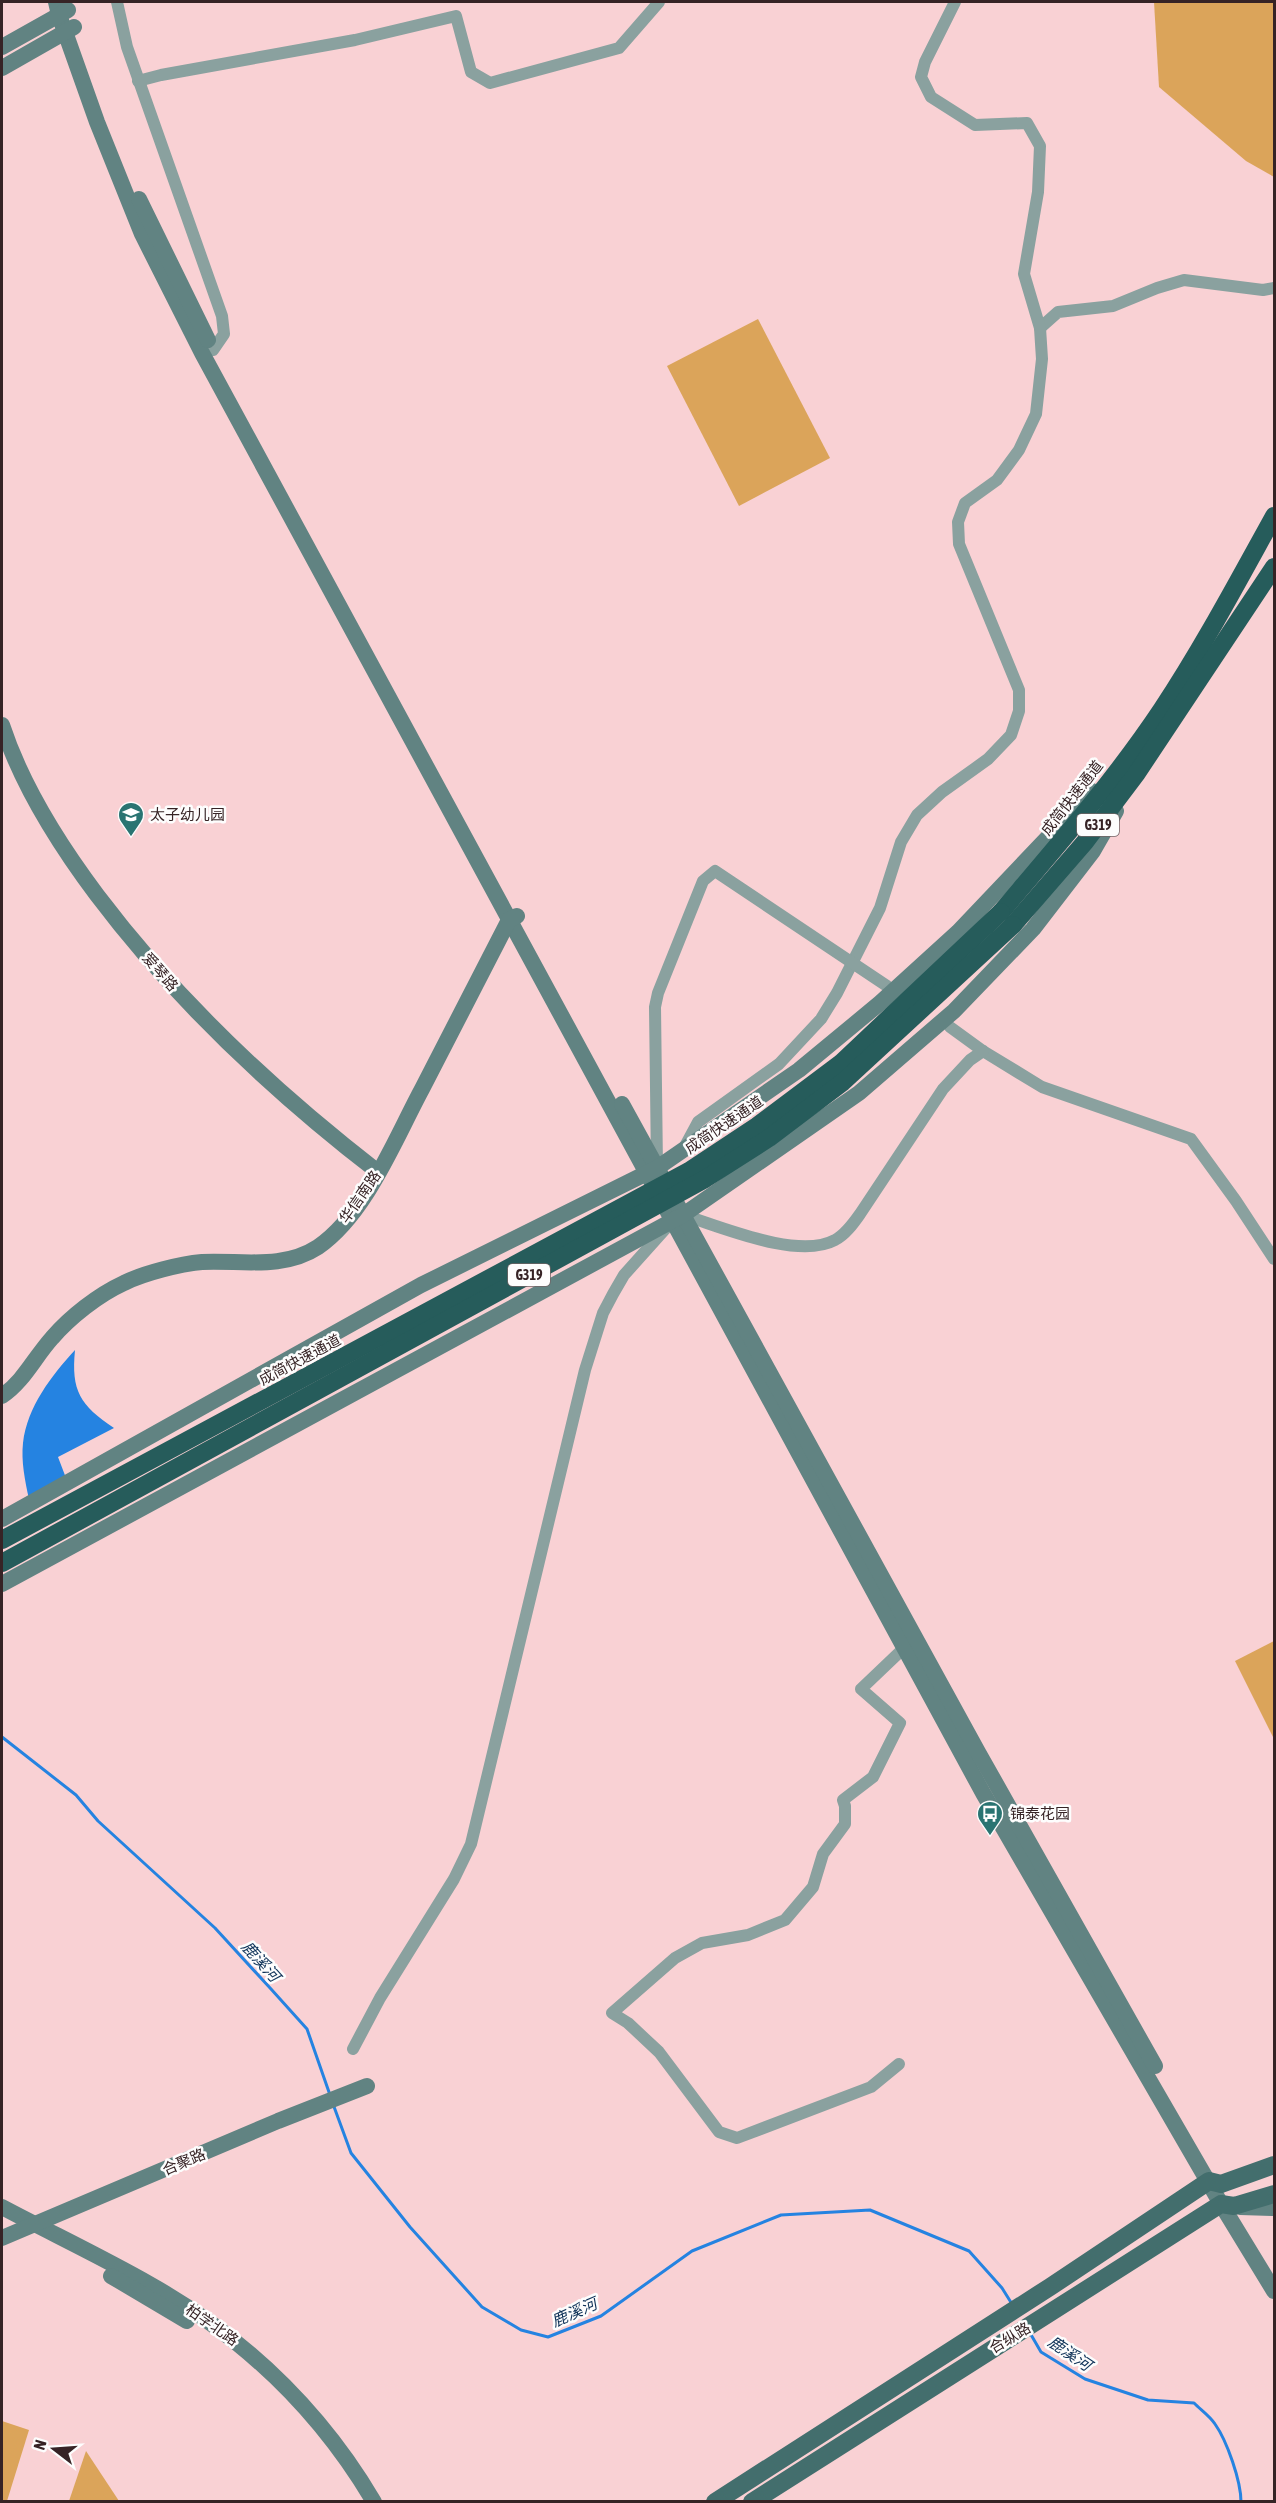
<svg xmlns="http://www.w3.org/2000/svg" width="1276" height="2503" viewBox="0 0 1276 2503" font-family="'Asap Condensed','Noto Sans SC',sans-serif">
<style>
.green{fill:#dba45a}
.water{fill:#2583e1}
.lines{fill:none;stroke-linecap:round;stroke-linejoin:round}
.stream{stroke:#2583e1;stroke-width:3}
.street{stroke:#8aa19f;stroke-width:12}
.secondary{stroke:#618382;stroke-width:16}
.primary{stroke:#436e6d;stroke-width:18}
.highway{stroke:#265c5b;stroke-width:18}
.highway-bridge{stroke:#265c5b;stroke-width:18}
.labels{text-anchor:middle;stroke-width:5;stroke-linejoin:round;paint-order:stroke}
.shield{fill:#fdfdfd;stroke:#726466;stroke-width:1.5}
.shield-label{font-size:14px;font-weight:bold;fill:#362325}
.street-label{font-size:15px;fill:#362325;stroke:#fdfdfd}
.poi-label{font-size:15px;fill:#362325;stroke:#fdfdfd;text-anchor:start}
.water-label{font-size:16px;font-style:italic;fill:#0e3157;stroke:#fdfdfd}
</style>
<rect width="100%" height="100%" fill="#f9d1d4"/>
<!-- green -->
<g class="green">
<path d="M1154,2h120v175l-28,-16 -87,-74z"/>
<path d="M758,319l72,139 -91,48 -72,-140z"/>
<path d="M1274,1641v98l-39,-78z"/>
<path d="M2,2421l27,9 -22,71h-5z"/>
<path d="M86,2451l33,50h-50z"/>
</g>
<!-- water -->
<path class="water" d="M75,1350c-4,41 5,55 39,78l-56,29 8,21 -37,21c-4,-18 -8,-38 -6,-56 4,-36 29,-68 52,-93z"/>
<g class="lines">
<!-- stream -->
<g class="stream">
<path d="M2,1737l74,58 22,26 117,107 56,61 36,40 23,66"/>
<path d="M333,2104l18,49 59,74 72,80 39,23 27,7 53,-21 91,-65 89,-36 89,-5 99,41 33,37 10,16"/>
<path d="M1030,2333l11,19 44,27 63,21 46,3c7,7 16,13 21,21 12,17 26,57 26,78"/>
</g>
<!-- street -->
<g class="street">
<path d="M117,2l10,45 95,269 2,18 -11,16"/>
<path d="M138,81l23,-6 194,-35 101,-24 15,56 19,11 129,-35 40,-46"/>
<path d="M1040,328l18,-16 55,-6 44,-18 27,-8 79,10 11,-2"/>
<path d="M950,1027l33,24 59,36 149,52 45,62 38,58"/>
<path d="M684,1148l14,-26 81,-58 42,-45 16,-26 43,-85 21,-66 16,-27 25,-23 46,-33 23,-24 8,-24v-21l-60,-146 -1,-22 7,-19 32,-23 22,-30 17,-36 6,-55 -2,-31 -16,-54 14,-82 2,-46 -13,-23 -52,2 -44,-28 -10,-20 4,-15 30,-60"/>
<path d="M657,1167l-2,-160 3,-14 45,-112 12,-10 172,115"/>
<path d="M683,1215c39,12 115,45 152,25 10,-5 18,-16 25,-26l83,-125 27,-29 13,-9"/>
<path d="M353,2049l27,-51 74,-119 17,-35 114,-474 18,-57 10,-19 11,-19 43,-48"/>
<path d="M899,2064l-28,23 -134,51 -18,-6 -60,-80 -31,-29 -16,-10 63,-55 27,-15 46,-8 37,-15 28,-33 10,-33 22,-30v-18l-2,-6 30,-23 27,-54 -39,-34 43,-41"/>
</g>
<!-- secondary -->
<g class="secondary">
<path d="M56,2l3,13 38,107 45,112 60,119 781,1440 238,411 53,87"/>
<path d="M2,47l66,-37"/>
<path d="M2,68l72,-41"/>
<path d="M139,199l69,141"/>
<path d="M2,725c20,61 56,118 95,170 80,106 176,196 281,277"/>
<path d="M622,1104l356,648 177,314"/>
<path d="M2,1396c22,-15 32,-38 50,-58 18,-21 46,-43 72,-55 20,-10 56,-19 78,-21 39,-2 81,8 116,-15 48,-33 77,-108 104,-158 29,-57 58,-113 87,-169l8,-4"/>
<path d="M2,1519l419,-234 236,-117 142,-98 81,-67 78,-71 134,-141"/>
<path d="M2,1584l681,-369 176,-122 95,-82 79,-82 60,-78 23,-40"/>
<path d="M2,2207c49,26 100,50 149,78 94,53 168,124 223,217"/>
<path d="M1240,2207l34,1"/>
<path d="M2,2238l276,-117 89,-35"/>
<path d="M111,2276l76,45"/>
</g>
<!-- primary -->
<g class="primary">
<path d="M715,2502l335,-215 159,-106 12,3 53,-19"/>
<path d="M752,2502l469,-298 13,2 40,-12"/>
</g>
<!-- highway -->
<g class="highway">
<path d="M1001,912c56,-66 113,-131 161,-203 41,-62 76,-128 112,-193"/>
<path d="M1013,925l72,-83 52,-69 137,-206"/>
</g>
<!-- highway-bridge -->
<g class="highway-bridge">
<path d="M2,1540l687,-369 68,-45 84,-63 160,-151"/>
<path d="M2,1563l703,-384 64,-41 74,-56 170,-157"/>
</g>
</g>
<!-- icons -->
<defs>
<symbol id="school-pin" viewBox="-11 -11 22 30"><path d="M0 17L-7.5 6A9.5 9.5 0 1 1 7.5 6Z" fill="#2a7472" stroke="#fdfdfd"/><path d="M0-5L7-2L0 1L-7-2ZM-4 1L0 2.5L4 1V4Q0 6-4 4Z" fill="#fff"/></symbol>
<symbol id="bus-pin" viewBox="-11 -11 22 30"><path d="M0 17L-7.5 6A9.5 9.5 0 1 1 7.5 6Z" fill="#2a7472" stroke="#fdfdfd"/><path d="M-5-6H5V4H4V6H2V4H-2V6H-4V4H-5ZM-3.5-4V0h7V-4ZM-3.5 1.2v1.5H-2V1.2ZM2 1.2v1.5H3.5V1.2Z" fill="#fff"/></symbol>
</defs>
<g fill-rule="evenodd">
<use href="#school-pin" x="116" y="800" width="30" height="40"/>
<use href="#bus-pin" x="975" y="1799" width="30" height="40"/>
</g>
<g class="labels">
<!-- shield labels -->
<g class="shield">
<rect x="1077" y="814" width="42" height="22" rx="4.5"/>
<rect x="508" y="1264" width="42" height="22" rx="4.5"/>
</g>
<g class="shield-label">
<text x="1098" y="830">G319</text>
<text x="529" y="1280">G319</text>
</g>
<!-- street labels -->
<g class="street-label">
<text transform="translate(1072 798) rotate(-52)" y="5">成简快速通道</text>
<text transform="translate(160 972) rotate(49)" y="5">爱琴路</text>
<text transform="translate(724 1125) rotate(-34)" y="5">成简快速通道</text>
<text transform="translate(360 1197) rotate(-55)" y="5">华信南路</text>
<text transform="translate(300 1360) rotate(-28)" y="5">成简快速通道</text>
<text transform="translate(184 2162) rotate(-23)" y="5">合聚路</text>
<text transform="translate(212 2325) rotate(35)" y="5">柏学北路</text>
<text transform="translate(1010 2338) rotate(-31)" y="5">合纵路</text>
</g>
<!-- poi labels -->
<g class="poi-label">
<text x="150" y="820">太子幼儿园</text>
<text x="1010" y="1819">锦泰花园</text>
</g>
<!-- water labels -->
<g class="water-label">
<text transform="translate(261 1961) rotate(48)" y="6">鹿溪河</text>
<text transform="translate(574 2312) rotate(-24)" y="6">鹿溪河</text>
<text transform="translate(1070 2353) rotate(34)" y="6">鹿溪河</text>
</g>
</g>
<!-- border -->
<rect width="1276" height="2503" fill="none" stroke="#362325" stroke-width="6"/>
<!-- north arrow -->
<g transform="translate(54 2449) rotate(287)" stroke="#fdfdfd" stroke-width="4.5" paint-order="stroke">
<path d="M0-4.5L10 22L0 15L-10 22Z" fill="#362325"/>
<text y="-9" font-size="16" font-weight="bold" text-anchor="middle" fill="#362325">N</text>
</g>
</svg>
